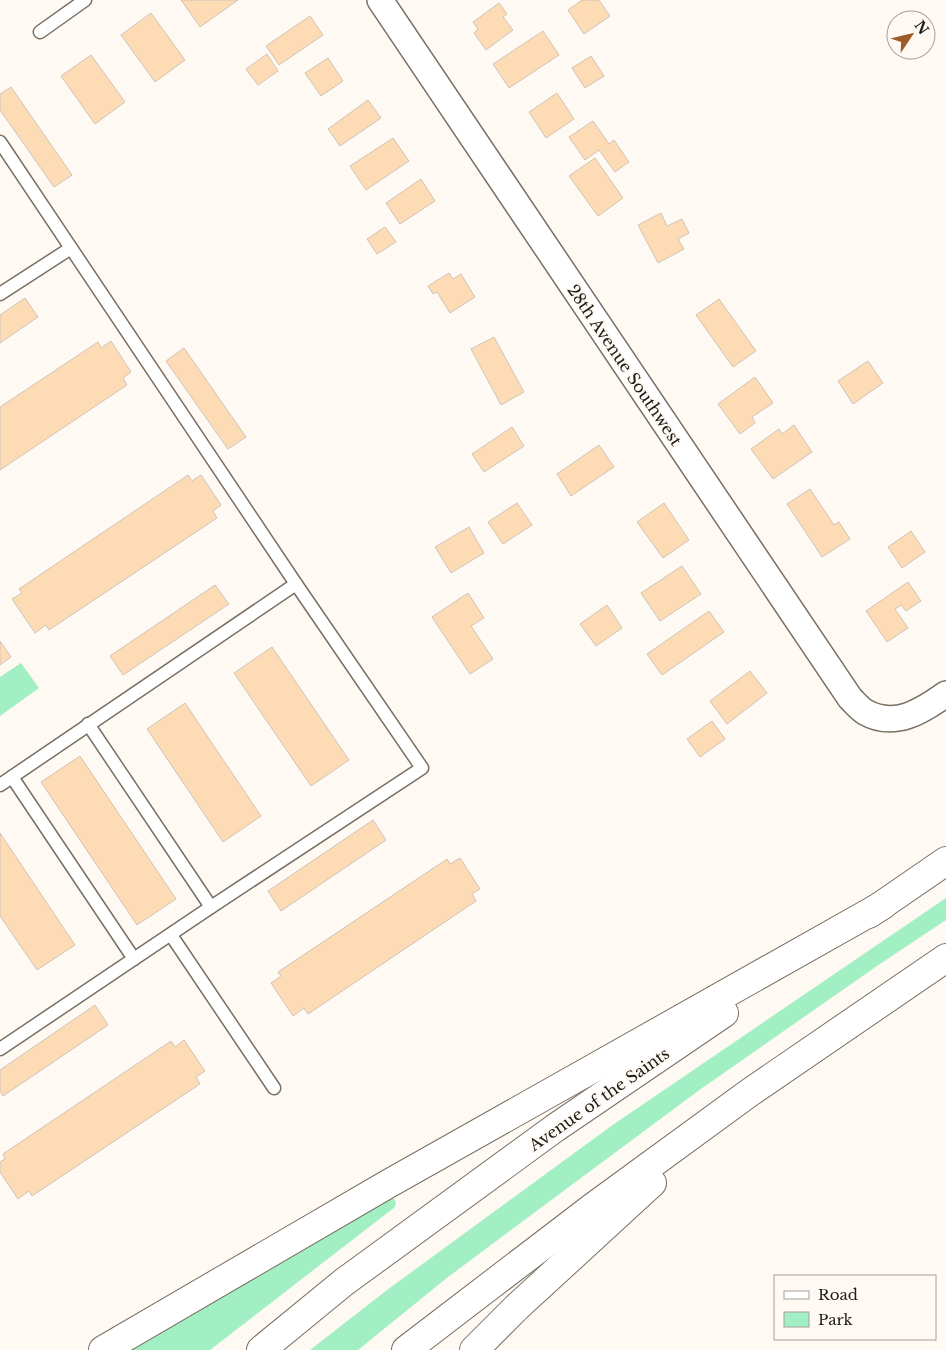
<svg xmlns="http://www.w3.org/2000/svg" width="946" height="1350" viewBox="0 0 946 1350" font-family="'Libre Baskerville',serif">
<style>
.green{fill:#a1efc3}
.building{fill:#fcdbb5;stroke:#d0c4b7}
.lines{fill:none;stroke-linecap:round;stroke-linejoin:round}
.lane-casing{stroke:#796f63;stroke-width:15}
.street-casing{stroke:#796f63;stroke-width:28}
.highway-casing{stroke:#796f63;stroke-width:30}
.lane{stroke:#fff;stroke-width:12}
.street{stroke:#fff;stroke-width:25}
.highway{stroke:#fff;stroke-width:28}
.labels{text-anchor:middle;stroke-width:4;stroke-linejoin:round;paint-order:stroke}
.street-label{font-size:16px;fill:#1e1a15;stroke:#fef9f3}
</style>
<rect width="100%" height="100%" fill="#fef9f3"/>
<!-- green -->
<g class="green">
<path d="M21,663l18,25 -39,28v-39z"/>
<path d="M946,898v22l-69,46 -179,125 -250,186 -90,73h-48l77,-60 227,-166z"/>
<path d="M391,1195l5,7 -1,5 -185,143h-86z"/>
</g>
<!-- building -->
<g class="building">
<path d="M181,0h57l-38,27z"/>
<path d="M582,0h17l11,16 -26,18 -16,-24z"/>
<path d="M499,3l8,11 -4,3 10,13 -27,20 -12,-17 4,-4 -5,-7z"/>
<path d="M151,13l34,47 -30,22 -34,-47z"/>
<path d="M310,16l13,19 -44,30 -13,-19z"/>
<path d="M543,31l16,24 -50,33 -16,-24z"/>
<path d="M267,54l11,17 -20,14 -12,-16z"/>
<path d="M91,55l34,47 -30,22 -34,-48z"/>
<path d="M591,56l13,20 -19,12 -13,-20z"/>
<path d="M328,58l15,23 -22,15 -16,-23z"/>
<path d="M11,87l61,88 -18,12 -54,-77v-16z"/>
<path d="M557,93l17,26 -28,19 -17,-26z"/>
<path d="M368,100l13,18 -41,28 -12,-17z"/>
<path d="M593,121l16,23 5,-4 15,22 -14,10 -16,-22 -14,10 -16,-23z"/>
<path d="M393,138l16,23 -43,29 -16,-24z"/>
<path d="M595,158l28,40 -25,18 -29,-40z"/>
<path d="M421,179l14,22 -35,23 -14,-21z"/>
<path d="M661,213l6,13 15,-7 7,14 -11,6 6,10 -26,14 -20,-38z"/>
<path d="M385,227l11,15 -19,12 -10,-15z"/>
<path d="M449,273l4,6 8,-5 14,23 -25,16 -13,-21 -4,2 -5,-8z"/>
<path d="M25,298l13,19 -38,26v-28z"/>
<path d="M719,299l37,52 -23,16 -37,-52z"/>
<path d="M494,337l30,55 -23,13 -30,-56z"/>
<path d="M111,341l20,31 -8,6 4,7 -127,85v-63l98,-65 3,6z"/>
<path d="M184,348l62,89 -18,12 -62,-88z"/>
<path d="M868,361l15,22 -30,21 -15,-23z"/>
<path d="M755,377l18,26 -21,14 3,6 -15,11 -22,-30z"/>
<path d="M794,425l18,27 -39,27 -22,-30 28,-20 3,5z"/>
<path d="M512,427l12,19 -40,26 -12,-18z"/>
<path d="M599,445l15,22 -43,29 -14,-22z"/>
<path d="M188,475l4,6 9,-6 20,30 -8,6 4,7 -168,112 -3,-5 -11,8 -23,-34 10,-6 -3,-4z"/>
<path d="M810,489l24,36 5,-3 11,17 -28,18 -35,-53z"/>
<path d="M517,503l15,22 -29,19 -15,-22z"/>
<path d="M664,503l25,37 -26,18 -26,-36z"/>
<path d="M469,527l15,26 -33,20 -16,-26z"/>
<path d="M911,531l14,21 -23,16 -14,-21z"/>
<path d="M682,566l19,28 -41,27 -19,-28z"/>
<path d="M908,582l13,19 -15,10 -5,-6 -6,4 13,19 -21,14 -21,-31z"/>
<path d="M215,585l14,19 -106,71 -13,-19z"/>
<path d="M468,593l16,25 -13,8 22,33 -23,15 -38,-57z"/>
<path d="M607,605l15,23 -26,18 -16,-22z"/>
<path d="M709,611l15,21 -62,43 -15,-21z"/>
<path d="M0,641l11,16 -11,8z"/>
<path d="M272,647l77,113 -38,26 -77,-113z"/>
<path d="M750,671l17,22 -40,31 -17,-23z"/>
<path d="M185,703l76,113 -38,26 -76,-113z"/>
<path d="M712,721l13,18 -25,18 -13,-18z"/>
<path d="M80,756l96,143 -39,26 -96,-143z"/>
<path d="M373,820l13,20 -105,71 -13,-20z"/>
<path d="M0,833l75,112 -38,25 -37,-54z"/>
<path d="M460,858l20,31 -8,5 4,7 -168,113 -4,-6 -11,8 -22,-33 10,-7 -3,-4 169,-113 3,5z"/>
<path d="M95,1005l13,20 -105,71 -3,-5v-21z"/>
<path d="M184,1040l21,31 -9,6 4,7 -168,112 -3,-5 -11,8 -18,-27v-10l5,-3 -2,-5 168,-113 4,6z"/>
</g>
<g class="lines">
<defs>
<g id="lane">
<path d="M40,32l45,-32"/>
<path d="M0,142l296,442 126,184 -211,139 -211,142"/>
<path d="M0,294l71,-46"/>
<path d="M88,724l123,183"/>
<path d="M12,777l122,182"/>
<path d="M0,785l296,-201"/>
<path d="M171,935l103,153"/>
</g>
<path id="street" d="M380,0l470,698c5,5 10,11 15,14 30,17 57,-1 81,-18"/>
<g id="highway">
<path d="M869,914l77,-53"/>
<path d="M103,1350l285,-166 495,-279"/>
<path d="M261,1350l83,-68 211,-154 169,-115"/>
<path d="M406,1350l187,-143 156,-114 197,-135"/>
<path d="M474,1350l43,-43 135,-124"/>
</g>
</defs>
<!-- lane casing -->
<use href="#lane" class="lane-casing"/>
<!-- street casing -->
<use href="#street" class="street-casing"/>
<!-- highway casing -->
<use href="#highway" class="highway-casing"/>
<!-- lane -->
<use href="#lane" class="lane"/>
<!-- street -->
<use href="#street" class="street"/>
<!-- highway -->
<use href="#highway" class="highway"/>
</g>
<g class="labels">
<!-- street labels -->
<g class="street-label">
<text transform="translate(625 365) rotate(56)" y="6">28th Avenue Southwest</text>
<text transform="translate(599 1099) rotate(-35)" y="6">Avenue of the Saints</text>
</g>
</g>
<!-- legend -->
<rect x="774" y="1275" width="162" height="65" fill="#fef9f3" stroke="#a4a09a"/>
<rect x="784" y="1291" width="25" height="8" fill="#ffffff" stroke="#a4a09a"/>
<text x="818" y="1300" font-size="15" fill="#1e1a15">Road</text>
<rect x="784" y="1312" width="25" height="15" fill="#a1efc3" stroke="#a4a09a"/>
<text x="818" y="1325" font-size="15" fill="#1e1a15">Park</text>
<!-- north arrow -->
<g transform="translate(911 35) rotate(55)"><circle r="24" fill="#fef9f3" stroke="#a4a09a"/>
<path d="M0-4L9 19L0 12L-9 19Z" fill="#9d5b28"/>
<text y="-8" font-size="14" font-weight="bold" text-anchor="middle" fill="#1e1a15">N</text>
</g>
</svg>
